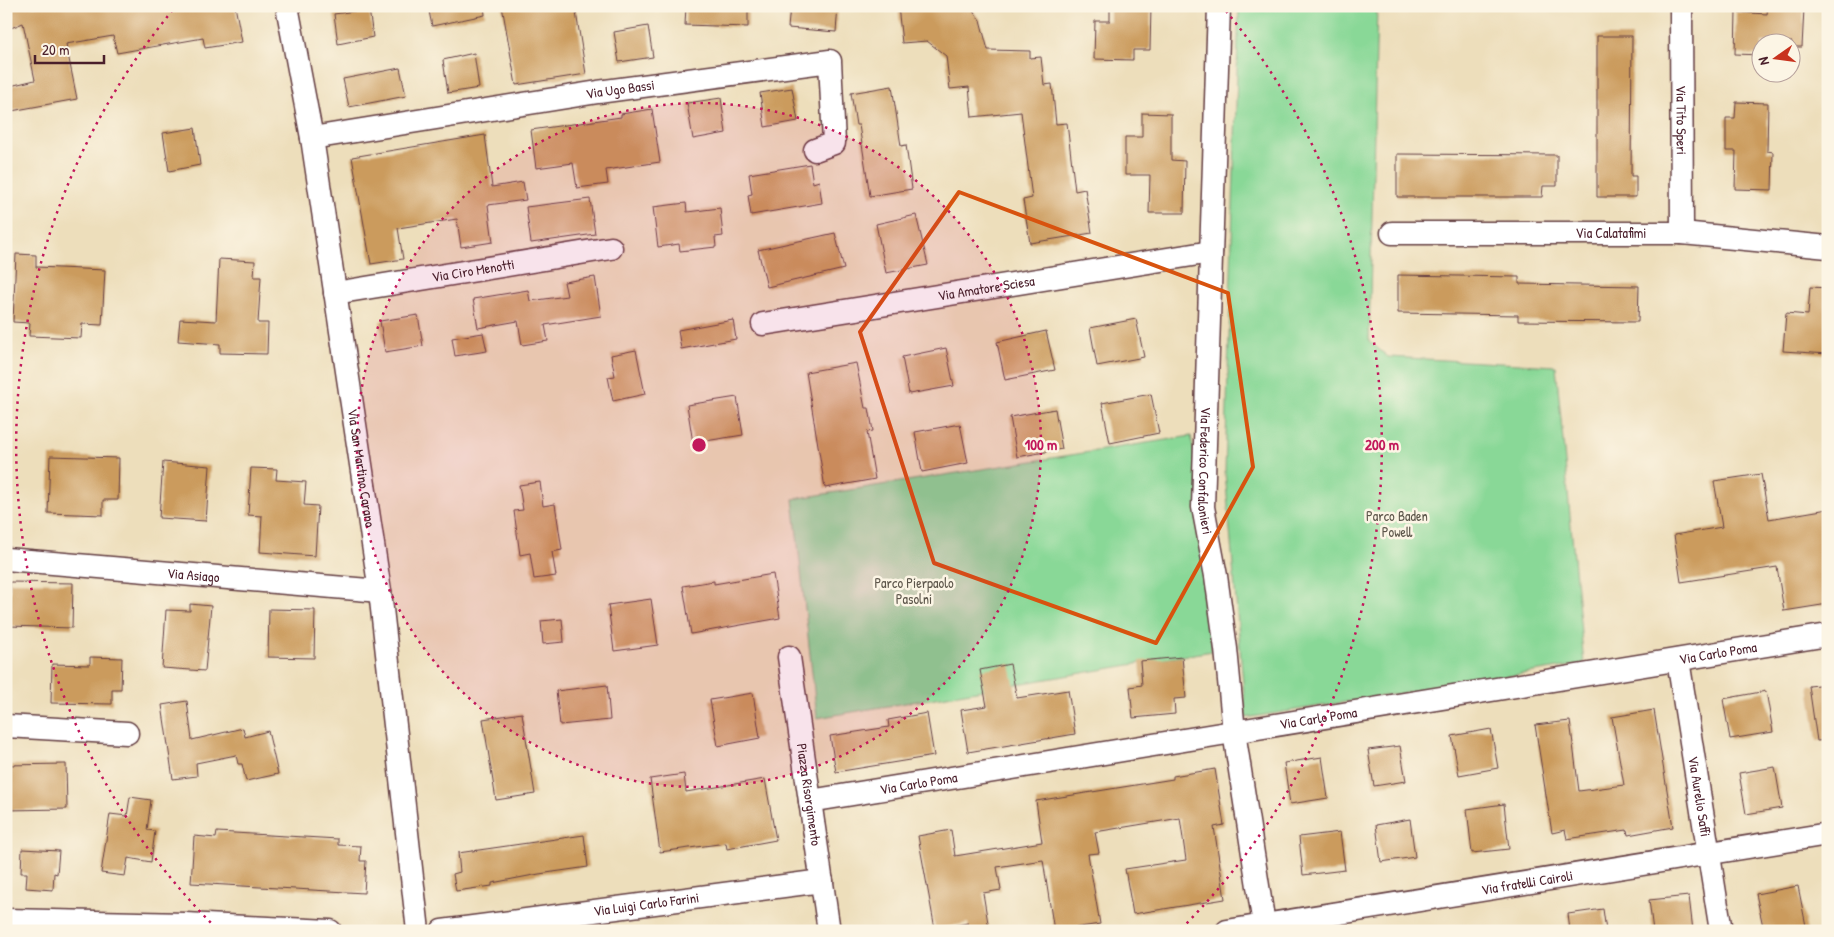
<svg xmlns="http://www.w3.org/2000/svg" width="1834" height="937" viewBox="0 0 1834 937" font-family="'Patrick Hand',sans-serif">
<style>
.green{fill:#89d897;stroke:#6a7c61}
.building{fill:#cb9b5d}
.lines{fill:none;stroke-linecap:round;stroke-linejoin:round}
.minor-casing{stroke:#623c41;stroke-width:25}
.minor{stroke:#fff;stroke-width:22}
.marked{fill:none;stroke:#d8530f;stroke-width:4;stroke-linejoin:round}
.ring{fill:none;stroke:#c2185b;stroke-width:2.5;stroke-dasharray:2.5 5}
.labels{text-anchor:middle;stroke-width:5;stroke-linejoin:round;paint-order:stroke}
.street-label{font-size:14px;fill:#4a1f2b;stroke:#fcf5e5}
.park-label{font-size:14px;fill:#5d564b;stroke:#fcf5e5}
.centre{fill:#c2185b;stroke:#fcf5e5;stroke-width:2.5}
.ring-label{font-size:15px;text-anchor:middle;font-weight:bold;fill:#c2185b;stroke:#fcf5e5;stroke-width:5;stroke-linejoin:round;paint-order:stroke}
</style>
<rect width="100%" height="100%" fill="#fcf5e5"/>
<filter id="ink" filterUnits="userSpaceOnUse"><feTurbulence type="fractalNoise" baseFrequency=".02" numOctaves="2"/><feDisplacementMap in="SourceGraphic" scale="10" xChannelSelector="R" yChannelSelector="G"/><feConvolveMatrix kernelMatrix="1 2 1 2 8 2 1 2 1" color-interpolation-filters="sRGB"/></filter>
<filter id="wash" filterUnits="userSpaceOnUse"><feTurbulence type="fractalNoise" baseFrequency=".0096" numOctaves="4" result="noise"/><feDisplacementMap in="SourceGraphic" scale="20" xChannelSelector="R" yChannelSelector="G"/><feGaussianBlur stdDeviation="1.12" result="paint"/><feColorMatrix in="noise" values="0 0 0 0 0 0 0 0 0 0 0 0 0 0 0 0 0 1.4 0 .05"/><feComposite in="paint" operator="in"/></filter>
<g filter="url(#wash)">
<rect width="100%" height="100%" fill="#eddebb"/>
<!-- green -->
<g class="green">
<path d="M1239,6h138l-8,335 19,16 168,9 28,298 -338,54 -21,-246z"/>
<path d="M1191,436l12,71 9,144 -395,67 -24,-219z"/>
</g>
<g id="blocks">
<!-- building -->
<g class="building">
<path d="M6,6h229l7,36 -37,6 -2,-10 -86,15 -4,-17 -47,8 11,55 -71,13v-25l29,-7 -12,-57 -17,7z"/>
<path d="M428,6h56l1,9 -53,11z"/>
<path d="M502,6h73l11,68 -70,11z"/>
<path d="M686,6h62v21l-63,-2z"/>
<path d="M790,6h48l-2,26 -48,-4z"/>
<path d="M898,6h72l10,14 8,30 42,1v7l11,-1 3,28 8,-1 4,40 11,-1 8,68 10,-2 7,44 -62,10 -7,-43 9,-2 -11,-86 -49,5 -3,-30 -19,2 -4,-33 -19,-15 -25,2z"/>
<path d="M1110,6h41l-1,44h-17v10l-39,-1 1,-38h15z"/>
<path d="M1768,6l36,2 -2,39h-10v-5h-30v13l-27,-1 1,-42 31,2z"/>
<path d="M369,9l4,28 -35,7 -4,-30z"/>
<path d="M648,26l5,31 -34,5 -5,-30z"/>
<path d="M1597,36h35l-1,140h5v21h-39z"/>
<path d="M474,53l5,35 -31,5 -5,-33z"/>
<path d="M400,68l6,28 -57,11 -6,-28z"/>
<path d="M892,86l9,60 5,-1 6,44 -42,7 -11,-71h-3l-5,-32z"/>
<path d="M792,88l6,33 -33,6 -5,-34z"/>
<path d="M721,98l5,35 -33,6 -6,-36z"/>
<path d="M1736,102l32,1 -1,48 6,1 -1,38 -37,-1 1,-38h-10v-33h9z"/>
<path d="M652,109l8,53 -54,8 2,14 -31,4 -4,-25 -37,5 -5,-38 90,-13v-3z"/>
<path d="M1142,113l29,1v46l14,1 -1,52h-35l1,-38h-25v-38h17z"/>
<path d="M195,128l5,37 -31,6 -6,-38z"/>
<path d="M485,135l7,52 31,-5 3,18 -38,5 5,37 -32,5 -4,-28 -59,9 5,31 -32,5 -19,-107z"/>
<path d="M1397,154l160,1v31h-14l-1,11h-145z"/>
<path d="M810,164l3,19 6,-2 3,22 -71,12 -3,-20 4,-1 -3,-20z"/>
<path d="M590,199l5,35 -64,9 -5,-36z"/>
<path d="M686,203l1,9 33,-4 3,28 -8,1 1,10 -36,4 -1,-7 -21,3 -5,-40z"/>
<path d="M916,215l12,50 -42,8 -10,-49z"/>
<path d="M835,233l9,36 -77,18 -9,-37z"/>
<path d="M16,254l20,1v12l69,3 -3,55 -20,-1 -1,14 -52,-2 1,-13 -17,-1z"/>
<path d="M219,259l36,2 -1,16h7l-3,46h10l-1,31 -47,-1v-9l-42,-3 2,-22 36,2z"/>
<path d="M1398,275l121,2v7l120,2 -1,36 -120,-1v-6l-120,-2z"/>
<path d="M595,277l6,39 -56,9 3,16 -26,4 -4,-24 -40,7 -5,-29 55,-9 2,11 37,-5 -3,-14z"/>
<path d="M1810,287l18,1v66l-45,-3 3,-38 22,2z"/>
<path d="M418,315l5,31 -38,6 -5,-31z"/>
<path d="M1136,319l8,38 -47,9 -7,-38z"/>
<path d="M733,320l3,19 -55,10 -3,-19z"/>
<path d="M1046,331l9,39 -50,10 -8,-38z"/>
<path d="M483,333l4,18 -32,5 -3,-18z"/>
<path d="M946,348l8,38 -45,8 -7,-37z"/>
<path d="M636,350l9,44 -32,7 -5,-24 7,-1 -4,-21z"/>
<path d="M856,363l9,45h4l4,23 -6,1 8,47 -50,9 -19,-116z"/>
<path d="M1151,394l8,39 -49,10 -8,-40z"/>
<path d="M737,397l6,38 -50,8 -6,-38z"/>
<path d="M1055,409l7,40 -45,8 -7,-40z"/>
<path d="M960,424l8,39 -46,9 -7,-40z"/>
<path d="M50,456l69,2 -1,42h-15v15l-55,-2z"/>
<path d="M163,462l47,4 -4,55 -47,-3z"/>
<path d="M251,468l26,1 -1,11 30,2 -2,23 14,1 -3,50 -55,-4 2,-36 -14,-1z"/>
<path d="M1761,474l8,45 59,-10v95l-44,7 -7,-44 -96,15 -7,-47 48,-8 -8,-46z"/>
<path d="M540,482l3,24 12,-2 7,46 -10,2 4,24 -22,3 -4,-26 -10,2 -6,-44 9,-1 -4,-25z"/>
<path d="M773,574l7,44 -89,16 -8,-48 31,-5v3z"/>
<path d="M10,582l63,1 -1,45 -63,-2z"/>
<path d="M651,599l7,46 -44,6 -6,-46z"/>
<path d="M190,604l21,2 -6,65 -43,-3 4,-58 24,1z"/>
<path d="M269,609l46,1 -1,48 -46,-1z"/>
<path d="M562,619l2,23 -21,2 -2,-23z"/>
<path d="M90,657l32,1 -1,31h-9v15l-61,-1 1,-39 38,1z"/>
<path d="M1182,657l4,41 -12,1 1,15 -42,4 -3,-31 12,-2 -2,-24z"/>
<path d="M1010,664l7,34 51,-8 7,44 -107,18 -7,-42 26,-4 -7,-36z"/>
<path d="M1828,684v56l-11,1 -8,-55z"/>
<path d="M607,685l3,35 -50,5 -4,-34z"/>
<path d="M1766,691l7,41 -43,7 -7,-40z"/>
<path d="M753,693l7,45 -42,8 -8,-46z"/>
<path d="M187,701l5,39 51,-12 2,9 23,-6 10,43 -32,7 -4,-17h-4l-2,-9 -40,8 1,13 -24,3 -11,-74z"/>
<path d="M1654,710l19,117 -45,8 -1,-5 -60,9 -2,-9 -13,3 -17,-108 35,-4 9,70 45,-6 -12,-68z"/>
<path d="M522,713l13,81 -39,6 -13,-81z"/>
<path d="M927,713l7,43 -98,16 -6,-36 59,-9 -1,-7z"/>
<path d="M1491,729l7,39 -39,7 -7,-39z"/>
<path d="M1400,746l6,35 -32,5 -6,-36z"/>
<path d="M1322,757l6,41 -38,6 -6,-41z"/>
<path d="M66,764l1,45 -61,1v-45z"/>
<path d="M1775,767l7,41 -36,6 -7,-41z"/>
<path d="M1215,769l9,56 -10,2 11,72 -92,15 -8,-45 61,-9 -6,-42 -85,14 4,21 -11,1 12,70 -46,7 -11,-71 -46,7 4,23 -18,3 6,36 -20,2 -1,-8 -33,6 -17,-93 33,-6 4,26 87,-14 -6,-41 137,-22v-3z"/>
<path d="M684,774l2,18 79,-13 11,61 -49,9 -1,-6 -66,9 -10,-73z"/>
<path d="M130,797l21,3 -4,30 8,1 -4,31 -23,-4 -3,18 -24,-3 9,-59 17,2z"/>
<path d="M1504,804l5,45 -37,4 -5,-44z"/>
<path d="M1410,819l5,38 -34,5 -5,-37z"/>
<path d="M217,832l121,7v6l23,1 -1,15h6l-2,32 -173,-10 3,-47 22,2z"/>
<path d="M1340,832l5,38 -42,5 -4,-38z"/>
<path d="M584,835l4,32 -49,7 -47,9v3l-36,5 -3,-17 7,-2 -2,-19z"/>
<path d="M22,849l37,2 -2,23 -3,-1 -1,17 -27,-2 1,-15h-6z"/>
<path d="M1798,886l9,45h-43l-8,-37z"/>
<path d="M1689,896l4,35h-40l-4,-31z"/>
<path d="M1603,909l3,22h-36l-2,-17z"/>
</g>
</g>
</g>
<g filter="url(#ink)">
<use href="#blocks" fill-opacity="0" stroke="#623c41" stroke-width="1"/>
<g class="lines">
<defs>
<g id="minor">
<path id="s1" d="M287,6l25,132 68,453 38,340"/>
<path id="s2" d="M1219,6l-16,501 13,69 10,73 8,83 31,199"/>
<path id="s3" d="M1681,6l1,227"/>
<path id="s4" d="M312,138l286,-46 232,-31 4,82 -19,7"/>
<path id="s5" d="M1392,233h290l146,14"/>
<path id="s6" d="M335,293l276,-45"/>
<path id="s7" d="M763,324l448,-72"/>
<path id="s8" d="M6,559l374,32"/>
<path id="s9" d="M789,657l40,274"/>
<path id="s10" d="M1678,660l43,271"/>
<path d="M6,726l121,7"/>
<path id="s11" d="M810,801l1018,-166"/>
<path d="M6,920l179,4 145,7"/>
<path id="s12" d="M442,931l380,-50"/>
<path id="s13" d="M1227,931l601,-97"/>
</g>
</defs>
<!-- minor casing -->
<use href="#minor" class="minor-casing"/>
<!-- minor -->
<use href="#minor" class="minor"/>
</g>
</g>
<!-- marked area -->
<path class="marked" d="M959,192l269,101 25,174 -97,176 -222,-80 -74,-231z"/>
<!-- distance rings -->
<circle cx="699" cy="445" r="342" fill="#c2185b" fill-opacity=".12"/>
<g class="ring">
<circle cx="699" cy="445" r="342"/>
<path d="M216 928A683 683 0 0 1 172 11M1226 11A683 683 0 0 1 1182 928"/>
</g>
<g class="labels">
<!-- street labels -->
<g class="street-label">
<text dy="5" stroke="none"><textPath href="#s4" startOffset="312">Via Ugo Bassi</textPath></text>
<text dy="5" stroke="none"><textPath href="#s3" startOffset="114">Via Tito Speri</textPath></text>
<text dy="5" stroke="none"><textPath href="#s5" startOffset="219">Via Calatafimi</textPath></text>
<text dy="5" stroke="none"><textPath href="#s6" startOffset="140">Via Ciro Menotti</textPath></text>
<text dy="5" stroke="none"><textPath href="#s7" startOffset="226">Via Amatore Sciesa</textPath></text>
<text dy="5" stroke="none"><textPath href="#s1" startOffset="468">Via San Martino Carano</textPath></text>
<text dy="5" stroke="none"><textPath href="#s2" startOffset="465">Via Federico Confalonieri</textPath></text>
<text dy="5" stroke="none"><textPath href="#s8" startOffset="188">Via Asiago</textPath></text>
<text dy="5" stroke="none"><textPath href="#s11" startOffset="920">Via Carlo Poma</textPath></text>
<text dy="5" stroke="none"><textPath href="#s11" startOffset="515">Via Carlo Poma</textPath></text>
<text dy="5" stroke="none"><textPath href="#s11" startOffset="110">Via Carlo Poma</textPath></text>
<text dy="5" stroke="none"><textPath href="#s9" startOffset="139">Piazza Risorgimento</textPath></text>
<text dy="5" stroke="none"><textPath href="#s10" startOffset="138">Via Aurelio Saffi</textPath></text>
<text dy="5" stroke="none"><textPath href="#s13" startOffset="304">Via fratelli Cairoli</textPath></text>
<text dy="5" stroke="none"><textPath href="#s12" startOffset="206">Via Luigi Carlo Farini</textPath></text>
</g>
<!-- park labels -->
<g class="park-label">
<text x="1397" y="521">Parco Baden<tspan x="1397" dy="16">Powell</tspan></text>
<text x="914" y="588">Parco Pierpaolo<tspan x="914" dy="16">Pasolni</tspan></text>
</g>
</g>
<circle cx="699" cy="445" r="8" class="centre"/>
<g class="ring-label">
<text x="1041" y="450">100 m</text>
<text x="1382" y="450">200 m</text>
</g>
<!-- margin -->
<rect width="1834" height="937" fill="none" stroke="#fcf5e5" stroke-width="25"/>
<!-- north arrow -->
<g transform="translate(1776 58) rotate(256)"><circle r="24" fill="#fcf5e5" stroke="#b59f9b"/>
<path d="M0-4L9 19L0 12L-9 19Z" fill="#c8321e"/>
<text y="-8" font-size="14" font-weight="bold" text-anchor="middle" fill="#4a1f2b">N</text>
</g>
<!-- scale -->
<path d="M35 55v8h69v-8" fill="none" stroke="#4a1f2b" stroke-width="2.5"/>
<text x="42" y="55" font-size="15" fill="#4a1f2b" stroke="#fcf5e5" stroke-width="4" paint-order="stroke">20 m</text>
</svg>
